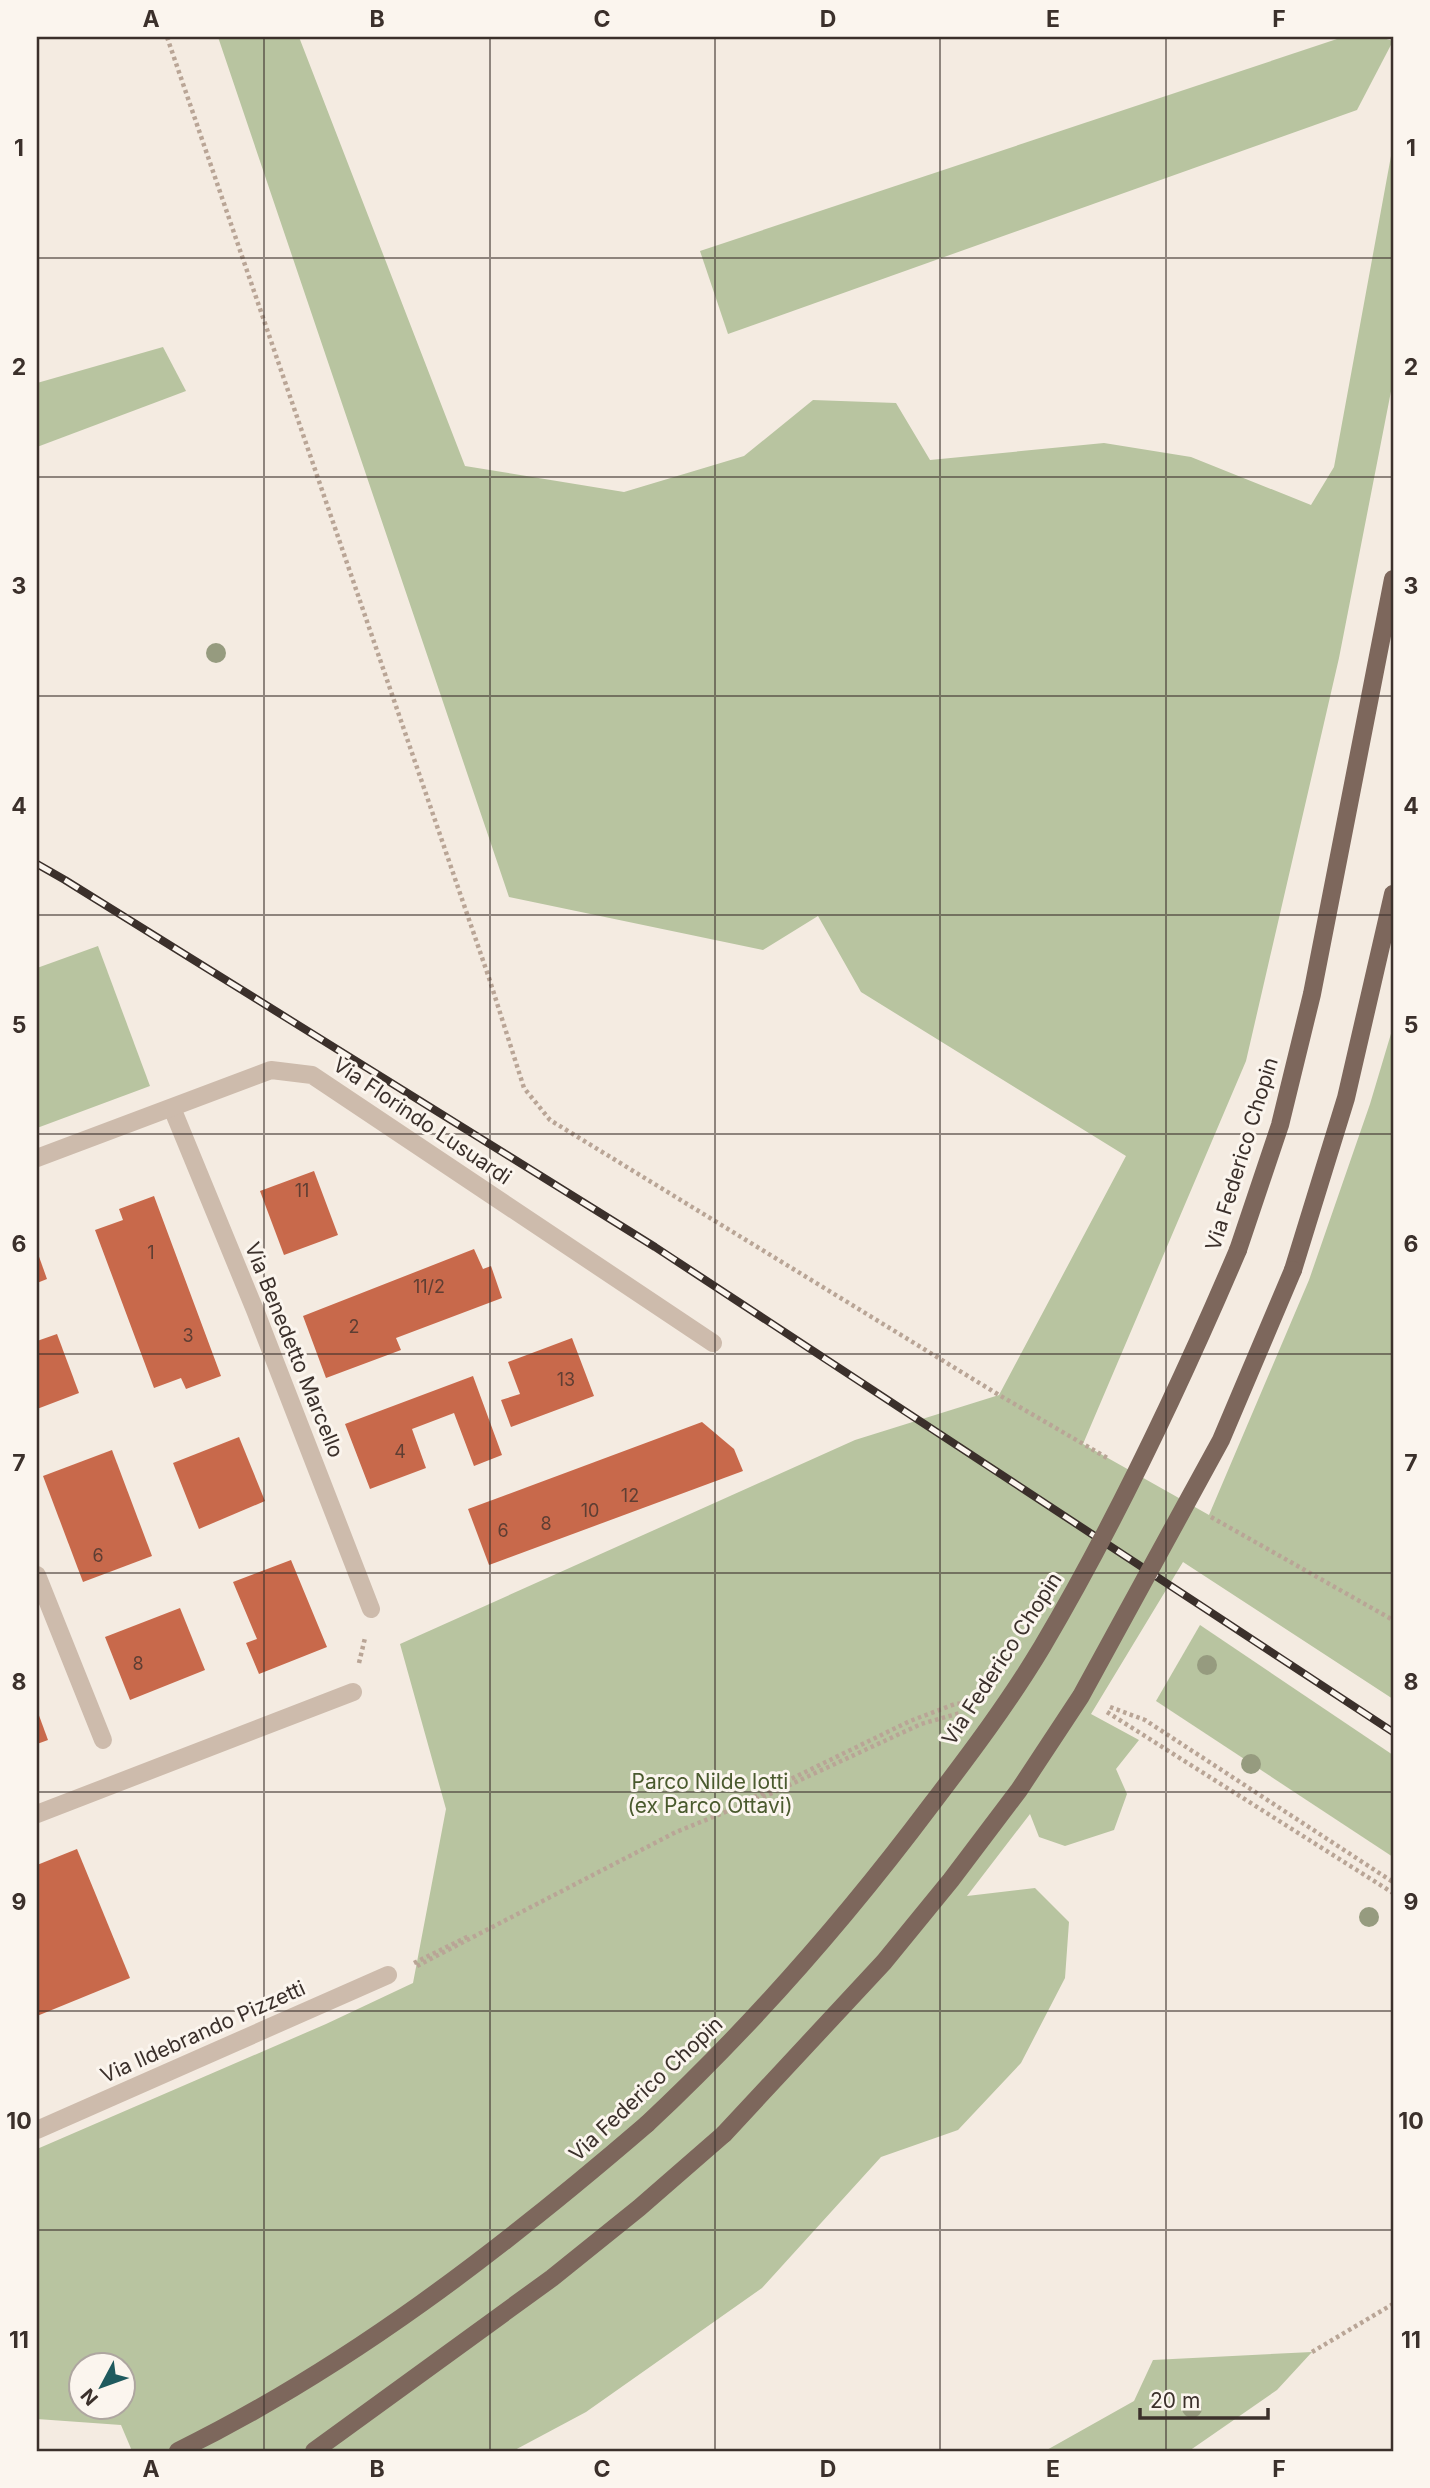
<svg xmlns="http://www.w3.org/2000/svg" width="1430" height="2488" viewBox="0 0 1430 2488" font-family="Inter,sans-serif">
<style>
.green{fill:#b8c4a0;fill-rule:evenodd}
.building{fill:#c8694b}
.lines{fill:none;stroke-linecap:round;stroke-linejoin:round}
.path{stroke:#b9a596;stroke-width:4.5;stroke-dasharray:3.5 3.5;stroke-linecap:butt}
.minor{stroke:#cdbbac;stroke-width:18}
.primary{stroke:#7d675c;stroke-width:18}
.rail-casing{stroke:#3b302b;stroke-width:8}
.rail{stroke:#fbf5ee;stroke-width:5;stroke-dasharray:16;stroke-linecap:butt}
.primary-bridge{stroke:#7d675c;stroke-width:18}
.tree{fill:#969b7f}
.grid{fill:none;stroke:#3b302b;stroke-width:2;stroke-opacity:0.55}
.labels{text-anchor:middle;stroke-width:6;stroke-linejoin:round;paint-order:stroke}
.number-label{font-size:18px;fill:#5e3e33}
.street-label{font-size:21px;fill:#3b302b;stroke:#fbf5ee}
.park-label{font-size:21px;fill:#4a5a2e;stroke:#fbf5ee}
.neatline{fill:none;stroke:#3b302b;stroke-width:2.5}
.grid-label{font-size:23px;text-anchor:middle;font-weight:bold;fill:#3b302b}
</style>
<rect width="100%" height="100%" fill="#f4ebe1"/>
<!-- green -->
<g class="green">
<path d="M218,37h81l166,429 159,26 120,-36 69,-56 83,3 34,57 174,-17 87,14 120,48 23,-38 59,-322v236l-54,277 -93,403 -163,383 126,71 100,-235 61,-176 23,-77v672l-210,-137 -92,152 48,26 -23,29 11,25 -13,36 -49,16 -26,-9 -9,-23 -63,82 68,-8 34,34 -4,56 -44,85 -63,67 -77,27 -119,131 -176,124 -73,39h-381l-11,-26 -84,-6v-270l289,-125 87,-41 33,-174 -46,-165 455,-204 144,-45 127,-239 -265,-164 -43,-76 -55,34 -254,-53zM80,2366h42v42h-42z"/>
<path d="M1343,37h37l13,4 -36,69 -629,224 -28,-83z"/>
<path d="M163,347l23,44 -149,56v-64z"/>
<path d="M98,946l52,140 -113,42v-160z"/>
<path d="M1200,1625l193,130v102l-237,-156z"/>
<path d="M1312,2352l-35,38 -88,61h-144l89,-50 19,-41z"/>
</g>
<!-- building -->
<g class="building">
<path d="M314,1171l24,64 -54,20 -24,-64z"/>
<path d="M154,1196l67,180 -35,13 -5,-11 -27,10 -59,-158 28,-10 -4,-11z"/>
<path d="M474,1249l9,20 8,-3 11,32 -106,40 5,12 -75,28 -23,-62z"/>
<path d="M37,1251l10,28 -10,4z"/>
<path d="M57,1334l22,59 -42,16v-68z"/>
<path d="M572,1338l22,58 -83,31 -10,-27 19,-6 -12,-32z"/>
<path d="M473,1376l29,79 -28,11 -20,-53 -42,16 14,39 -56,21 -25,-65z"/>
<path d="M702,1422l32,27 9,22 -254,94 -21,-56z"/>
<path d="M239,1437l26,64 -66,28 -26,-66z"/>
<path d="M112,1450l40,106 -69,26 -40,-106z"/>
<path d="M291,1560l36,87 -68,27 -13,-31 11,-4 -24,-57z"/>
<path d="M180,1608l25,62 -75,30 -25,-63z"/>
<path d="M37,1710l11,30 -11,4z"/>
<path d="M77,1849l53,129 -93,38v-151z"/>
</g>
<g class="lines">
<!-- path -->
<g class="path">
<path d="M167,37l322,941 35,110 26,32 449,275 110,64"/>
<path d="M1211,1517l182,103"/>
<path d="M359,1663l6,-25"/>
<path d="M1110,1707l35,13 248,162"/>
<path d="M1107,1712l286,181"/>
<path d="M754,1797l156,-76 45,-17 15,-1"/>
<path d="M414,1963l55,-27"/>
<path d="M417,1966l259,-134 94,-38 151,-70 39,-11"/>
<path d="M1312,2352l81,-48"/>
</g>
<!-- minor -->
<g class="minor">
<path d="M172,1108l83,202 116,299"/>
<path d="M37,1158l234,-88 41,5 401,268"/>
<path d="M37,1575l66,165"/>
<path d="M37,1814l316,-122"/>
<path d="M37,2130l351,-155"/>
</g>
<!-- primary -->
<g class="primary">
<path d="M1238,1250l42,-125 32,-131 81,-415"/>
<path d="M1293,1270l53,-172 47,-204"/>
<path d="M178,2451c171,-84 325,-203 469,-327"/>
<path d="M314,2451l238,-173 87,-70 85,-74"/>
</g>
<defs>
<path id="rail" d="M37,864l28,16 590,367 738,485"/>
</defs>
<!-- rail casing -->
<use href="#rail" class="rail-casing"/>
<!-- rail -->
<use href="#rail" class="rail"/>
<!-- primary-bridge -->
<g class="primary-bridge">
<path d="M647,2124c106,-99 197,-203 284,-319 39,-51 78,-103 111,-158 75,-127 138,-261 196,-397"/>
<path d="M724,2134l160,-172 67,-82 68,-90 62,-94 140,-256 72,-170"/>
</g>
</g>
<!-- trees -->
<g class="tree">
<circle cx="216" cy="653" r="10"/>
<circle cx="1207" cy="1665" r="10"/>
<circle cx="1251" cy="1764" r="10"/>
<circle cx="1369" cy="1917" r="10"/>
<circle cx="1192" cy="2408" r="10"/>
</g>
<!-- grid -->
<path class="grid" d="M264,37v2414M490,37v2414M715,37v2414M940,37v2414M1166,37v2414M37,258h1356M37,477h1356M37,696h1356M37,915h1356M37,1134h1356M37,1354h1356M37,1573h1356M37,1792h1356M37,2011h1356M37,2230h1356"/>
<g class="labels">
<!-- number labels -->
<g class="number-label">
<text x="302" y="1197">11</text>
<text x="151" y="1259">1</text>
<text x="429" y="1293">11/2</text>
<text x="354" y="1333">2</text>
<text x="188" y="1342">3</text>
<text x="566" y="1386">13</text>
<text x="400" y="1458">4</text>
<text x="630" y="1502">12</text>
<text x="590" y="1517">10</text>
<text x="546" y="1530">8</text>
<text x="503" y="1537">6</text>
<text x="98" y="1562">6</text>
<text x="138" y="1670">8</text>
</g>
<!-- street labels -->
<g class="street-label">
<text transform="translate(422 1121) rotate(34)" y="7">Via Florindo Lusuardi</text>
<text transform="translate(1242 1154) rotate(-73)" y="7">Via Federico Chopin</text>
<text transform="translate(294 1350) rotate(68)" y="7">Via Benedetto Marcello</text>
<text transform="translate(1002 1659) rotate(-57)" y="7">Via Federico Chopin</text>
<text transform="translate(203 2032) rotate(-24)" y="7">Via Ildebrando Pizzetti</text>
<text transform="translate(646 2089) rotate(-43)" y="7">Via Federico Chopin</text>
</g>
<!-- park labels -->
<g class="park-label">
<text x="710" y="1789">Parco Nilde Iotti<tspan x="710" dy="24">(ex Parco Ottavi)</tspan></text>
</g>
</g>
<!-- border -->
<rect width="1430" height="2488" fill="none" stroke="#fbf5ee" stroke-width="77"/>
<!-- north arrow -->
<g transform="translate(102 2386) rotate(229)"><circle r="33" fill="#fbf5ee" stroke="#aea6a0" stroke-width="2"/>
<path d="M0-5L12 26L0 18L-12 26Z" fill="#1f5a5e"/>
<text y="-10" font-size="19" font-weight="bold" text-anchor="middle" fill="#3b302b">N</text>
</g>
<!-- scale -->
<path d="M1140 2408v10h128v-10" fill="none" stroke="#3b302b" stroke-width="3.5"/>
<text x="1150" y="2408" font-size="21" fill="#3b302b" stroke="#fbf5ee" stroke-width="5" paint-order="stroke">20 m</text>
<rect x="38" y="38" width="1354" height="2412" class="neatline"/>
<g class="grid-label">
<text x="151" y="27">A</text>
<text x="377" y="27">B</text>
<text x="602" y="27">C</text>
<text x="828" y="27">D</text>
<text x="1053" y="27">E</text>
<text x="1279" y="27">F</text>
<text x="19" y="156">1</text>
<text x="1411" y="156">1</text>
<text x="19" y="375">2</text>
<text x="1411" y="375">2</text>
<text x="19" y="594">3</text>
<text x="1411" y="594">3</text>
<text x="19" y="814">4</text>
<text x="1411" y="814">4</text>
<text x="19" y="1033">5</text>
<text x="1411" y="1033">5</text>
<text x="19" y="1252">6</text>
<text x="1411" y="1252">6</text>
<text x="19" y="1471">7</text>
<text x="1411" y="1471">7</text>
<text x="19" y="1690">8</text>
<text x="1411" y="1690">8</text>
<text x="19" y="1910">9</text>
<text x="1411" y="1910">9</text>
<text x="19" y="2129">10</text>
<text x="1411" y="2129">10</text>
<text x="19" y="2348">11</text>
<text x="1411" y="2348">11</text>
<text x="151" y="2477">A</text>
<text x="377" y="2477">B</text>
<text x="602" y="2477">C</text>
<text x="828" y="2477">D</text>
<text x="1053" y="2477">E</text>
<text x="1279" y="2477">F</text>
</g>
</svg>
